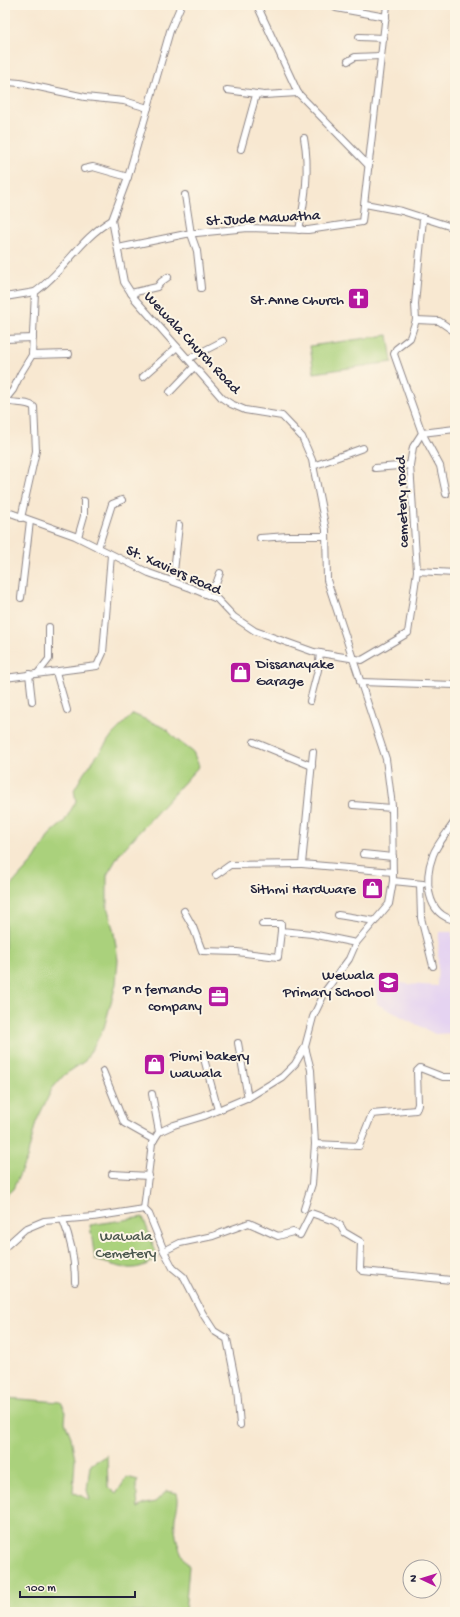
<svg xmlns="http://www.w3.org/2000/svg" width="460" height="1617" viewBox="0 0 460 1617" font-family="'Gochi Hand',sans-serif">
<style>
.built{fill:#e5d3f1}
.green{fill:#aad17c;stroke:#667a5c}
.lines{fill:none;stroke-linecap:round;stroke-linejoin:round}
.street-casing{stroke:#8d8586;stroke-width:8}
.street{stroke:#fff;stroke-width:6}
.labels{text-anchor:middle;stroke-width:4;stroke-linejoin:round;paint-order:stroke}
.street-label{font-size:15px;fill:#22223b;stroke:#fcf5e5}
.poi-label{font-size:15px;fill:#22223b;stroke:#fcf5e5;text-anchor:end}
.park-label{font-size:15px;fill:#4b574e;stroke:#fcf5e5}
</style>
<rect width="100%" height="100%" fill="#fcf5e5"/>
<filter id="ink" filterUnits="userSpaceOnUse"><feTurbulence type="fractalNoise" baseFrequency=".025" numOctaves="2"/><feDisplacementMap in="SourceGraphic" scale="8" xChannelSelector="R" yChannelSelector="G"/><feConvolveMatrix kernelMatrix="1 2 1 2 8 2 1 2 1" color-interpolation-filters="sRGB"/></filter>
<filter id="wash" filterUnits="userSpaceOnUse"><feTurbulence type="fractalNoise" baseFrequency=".012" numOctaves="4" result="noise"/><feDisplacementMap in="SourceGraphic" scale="16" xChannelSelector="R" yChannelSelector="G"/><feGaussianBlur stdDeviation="0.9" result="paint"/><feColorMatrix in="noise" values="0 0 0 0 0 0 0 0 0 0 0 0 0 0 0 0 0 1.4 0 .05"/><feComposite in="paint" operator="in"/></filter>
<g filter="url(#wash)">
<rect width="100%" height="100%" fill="#f8e8d1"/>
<!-- built -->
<path class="built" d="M439,932h13l1,21 2,1v79l-20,1 -58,-30 -1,-25 31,5 30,2z"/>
<!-- green -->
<g class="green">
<path d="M388,335l4,27 -78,11 -4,-27z"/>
<path d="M133,714l32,14 12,12 16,12 6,14 -79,87 -13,22v30l7,28 4,27 -2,24 -12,44 -19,33 -21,14 -12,14 -16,33 -9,36 -14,31 -8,7v-304l29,-32 16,-26 14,-12 12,-21 -2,-11 10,-17 29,-39z"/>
<path d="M143,1217l15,41c-26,17 -35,9 -63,2l-5,-35z"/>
<path d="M5,1398l56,4 5,10 -1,10 6,15 4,22 -2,33 17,8 -3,-10 3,-25 17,-10 1,32 8,7 11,-17 11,3 -2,5 2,23 7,-4 10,-2 12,-11 10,2c3,10 -1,16 -2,25 -2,14 5,38 14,48l-4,46h-180z"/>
</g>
</g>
<g filter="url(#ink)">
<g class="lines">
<defs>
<g id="street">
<path d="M257,5l41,88 71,73"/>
<path d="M336,8l50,9"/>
<path d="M359,37l25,1"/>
<path d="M348,61l7,-4 26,-1"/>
<path d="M5,87l3,-5 12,1 65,14 39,4 24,7"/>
<path d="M227,90l37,5 34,-2"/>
<path d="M5,94v19"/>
<path d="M241,149l15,-54"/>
<path d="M84,169l9,-2 35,10"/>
<path d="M185,195l6,39 6,17 4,37"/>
<path d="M365,204l37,7 53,17"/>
<path d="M299,230c6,-31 11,-60 5,-92"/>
<path d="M118,248l68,-14 62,-6 60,2 54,-8 25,-217"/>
<path d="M131,293l26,-6 4,-5 7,-5"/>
<path d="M5,297l30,-5"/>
<path d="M416,320l23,1 16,11"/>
<path d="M5,339l28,-1"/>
<path d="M32,355l37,-1"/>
<path d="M188,359l35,-18"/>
<path d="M143,377l34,-30"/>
<path d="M170,392l24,-25"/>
<path d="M5,400l8,-10 8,-17 11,-18 3,-63c31,-22 44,-53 77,-72"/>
<path d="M5,401c11,3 22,0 29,6l2,44 -15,67"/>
<path d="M313,466l50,-18"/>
<path d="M375,468l35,-3"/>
<path d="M446,494l-6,-28 -18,-33 33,-4"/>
<path d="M5,511l70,25 74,37 42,15 26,11 17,18 21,14 59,21 48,8 46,-27 9,-62 -7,-106 3,-18 9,-14 -28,-79 2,-5 14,-11 6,-18 -1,-16 8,-85"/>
<path d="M78,537l6,-21v-15"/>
<path d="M260,538l28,-2h38"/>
<path d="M98,548l14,-44 10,-4"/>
<path d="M417,571l38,2"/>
<path d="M173,581l6,-56"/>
<path d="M203,593l13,-9 4,-11"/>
<path d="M21,598l9,-77"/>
<path d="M56,672l11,38"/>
<path d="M38,673l11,-14v-32"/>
<path d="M29,674l3,27"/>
<path d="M5,678l92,-12 6,-13 8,-98"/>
<path d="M360,682l95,3"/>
<path d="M310,701l8,-31 2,-17"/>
<path d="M254,742l58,24"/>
<path d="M313,752l-11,112 91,8"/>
<path d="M353,805l39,3"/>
<path d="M455,821c-7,11 -18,23 -22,34 -9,24 -7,60 22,65"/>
<path d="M363,854l30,3"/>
<path d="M216,875l14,-10 72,-1"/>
<path d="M393,881l30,3"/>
<path d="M420,884l1,34 12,48"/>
<path d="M184,911l9,16 9,24 35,1 41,5 3,-26"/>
<path d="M338,915l37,6"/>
<path d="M262,924h19v7l31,3 44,9"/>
<path d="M238,1043l10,55"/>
<path d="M203,1055l15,55"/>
<path d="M103,1071l21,52 30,17"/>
<path d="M152,1094l7,38"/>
<path d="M315,1144l44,2 13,-32 44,-4 2,-6 -1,-33 3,-3 23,9h12"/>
<path d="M112,1174l37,2"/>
<path d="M144,1209l8,-66 7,-11 15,-7 30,-9 47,-20 31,-19 13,-13 10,-17 8,-30 13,-27 23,-31 7,-16 33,-39 4,-23 -1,-75 -6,-47 -59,-179 -1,-50 -14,-70 -10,-23 -20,-21 -37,-6 -14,-6 -9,-6 -87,-99 -11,-17 -12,-62 16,-43 42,-146 11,-26"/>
<path d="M144,1209l5,5 15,37 9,17 11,9 19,37 11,17 13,8 10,50 3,36"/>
<path d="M304,1209l8,-25 3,-40 -4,-74 -6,-23"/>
<path d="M63,1220c8,20 12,40 12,62"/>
<path d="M5,1247l20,-18 19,-8 49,-4 51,-8"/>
<path d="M164,1251l16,-8 33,-7 36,-13 29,13 15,-4 7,3 11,-22 23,8 6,4 4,7 17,10 -1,27 3,2 88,9 4,2"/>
</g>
</defs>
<!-- street casing -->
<use href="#street" class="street-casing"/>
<!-- street -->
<use href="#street" class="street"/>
</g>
</g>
<!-- icons -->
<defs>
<symbol id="church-square" viewBox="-11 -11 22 22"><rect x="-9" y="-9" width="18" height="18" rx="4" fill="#b5179e" stroke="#fcf5e5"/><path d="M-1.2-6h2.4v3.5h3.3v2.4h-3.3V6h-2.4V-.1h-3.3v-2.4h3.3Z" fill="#fff"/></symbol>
<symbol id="shop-square" viewBox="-11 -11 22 22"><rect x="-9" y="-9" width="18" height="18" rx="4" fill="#b5179e" stroke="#fcf5e5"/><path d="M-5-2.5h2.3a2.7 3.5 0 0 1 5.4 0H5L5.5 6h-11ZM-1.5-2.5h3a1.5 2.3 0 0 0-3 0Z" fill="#fff"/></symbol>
<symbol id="school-square" viewBox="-11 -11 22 22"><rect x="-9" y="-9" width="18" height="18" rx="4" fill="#b5179e" stroke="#fcf5e5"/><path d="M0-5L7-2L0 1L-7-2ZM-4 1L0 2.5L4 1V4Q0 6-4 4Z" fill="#fff"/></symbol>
<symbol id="office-square" viewBox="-11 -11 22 22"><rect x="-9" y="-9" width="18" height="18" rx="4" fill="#b5179e" stroke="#fcf5e5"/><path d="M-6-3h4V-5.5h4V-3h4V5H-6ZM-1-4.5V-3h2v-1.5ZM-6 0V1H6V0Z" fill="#fff"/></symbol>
</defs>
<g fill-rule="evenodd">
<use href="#church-square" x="346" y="286" width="25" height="25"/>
<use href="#shop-square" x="228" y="660" width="25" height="25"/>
<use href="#shop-square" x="360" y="876" width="25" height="25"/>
<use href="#school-square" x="376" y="970" width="25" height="25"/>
<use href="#office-square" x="206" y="984" width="25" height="25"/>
<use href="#shop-square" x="142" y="1052" width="25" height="25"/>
</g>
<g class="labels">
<!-- street labels -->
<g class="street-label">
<text transform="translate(263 217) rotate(-3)" y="5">St.Jude Mawatha</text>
<text transform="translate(193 342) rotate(47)" y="5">Wewala Church Road</text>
<text transform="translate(401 502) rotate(-92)" y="5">cemetery road</text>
<text transform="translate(174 569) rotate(24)" y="5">St. Xaviers Road</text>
</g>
<!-- poi labels -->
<g class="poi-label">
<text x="344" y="304">St.Anne Church</text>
<text x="256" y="668" text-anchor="start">Dissanayake<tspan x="256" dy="17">Garage</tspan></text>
<text x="356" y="893">Sithmi Hardware</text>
<text x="374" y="979">Wewala<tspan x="374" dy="17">Primary School</tspan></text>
<text x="202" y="993">P n fernando<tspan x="202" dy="17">company</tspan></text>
<text x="170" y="1060" text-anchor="start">Piumi bakery<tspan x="170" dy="17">wawala</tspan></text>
</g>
<!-- park labels -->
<g class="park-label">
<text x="126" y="1240">Wawala<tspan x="126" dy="17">Cemetery</tspan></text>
</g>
</g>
<!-- margin -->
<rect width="460" height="1617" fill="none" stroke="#fcf5e5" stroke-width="20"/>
<!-- north arrow -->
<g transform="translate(422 1579) rotate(274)"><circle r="19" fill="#fcf5e5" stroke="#a5a1a1"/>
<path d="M0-3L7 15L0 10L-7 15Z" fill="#b5179e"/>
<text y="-6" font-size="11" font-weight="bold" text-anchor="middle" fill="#22223b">N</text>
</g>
<!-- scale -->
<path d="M20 1591v6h115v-6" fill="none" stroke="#22223b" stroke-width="2"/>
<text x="26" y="1591" font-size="12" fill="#22223b" stroke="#fcf5e5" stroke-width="3" paint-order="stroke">100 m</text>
</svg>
